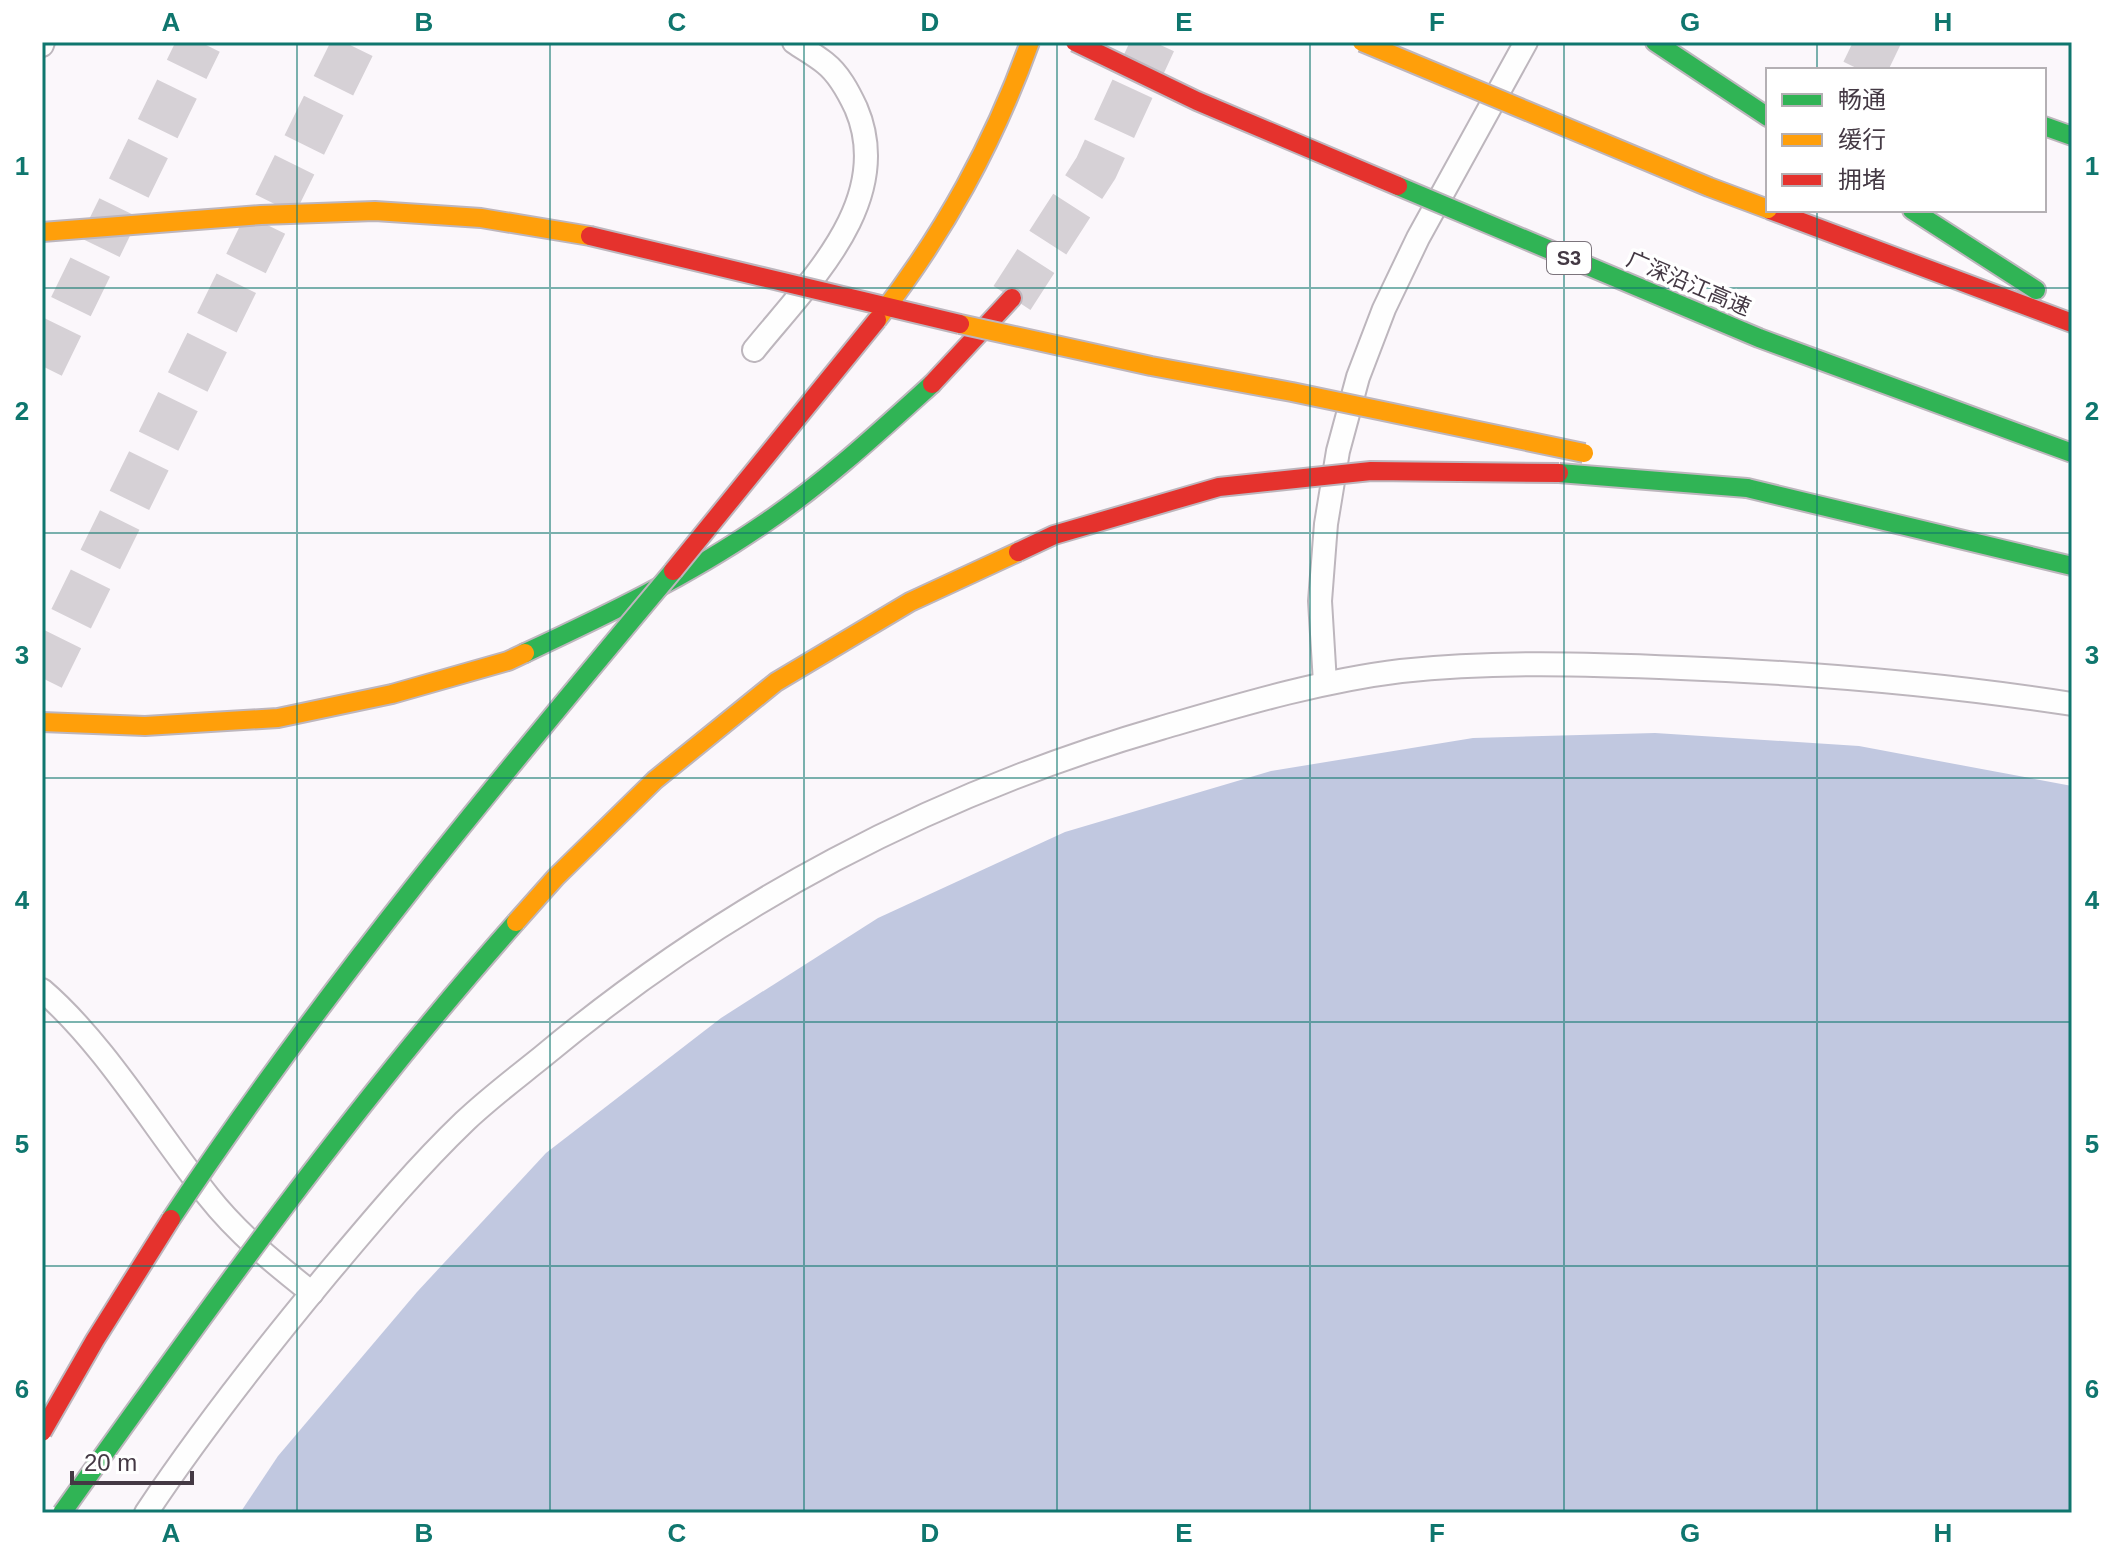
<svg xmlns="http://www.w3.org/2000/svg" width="2114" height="1555" viewBox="0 0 2114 1555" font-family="Helvetica,'Noto Sans SC',sans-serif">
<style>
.water{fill:#c1c8e0}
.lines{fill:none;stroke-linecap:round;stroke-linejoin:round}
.highway-tunnel{stroke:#d6d1d6;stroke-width:44;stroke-dasharray:44 22;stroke-linecap:butt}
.lane-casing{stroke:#bdb6bd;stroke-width:26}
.fast-casing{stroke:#bdb6bd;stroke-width:22}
.slow-casing{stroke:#bdb6bd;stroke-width:22}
.jam-casing{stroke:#bdb6bd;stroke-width:22}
.lane{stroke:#fefefe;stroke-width:22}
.fast{stroke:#30b455;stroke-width:18}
.slow{stroke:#ff9f0a;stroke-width:18}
.jam{stroke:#e5322d;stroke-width:18}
.fast-bridge-casing{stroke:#bdb6bd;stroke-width:22;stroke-linecap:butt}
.slow-bridge-casing{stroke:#bdb6bd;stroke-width:22;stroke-linecap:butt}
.jam-bridge-casing{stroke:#bdb6bd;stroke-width:22;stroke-linecap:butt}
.fast-bridge{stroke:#30b455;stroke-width:18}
.slow-bridge{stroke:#ff9f0a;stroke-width:18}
.jam-bridge{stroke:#e5322d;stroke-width:18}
.grid{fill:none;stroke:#0f766e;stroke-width:2;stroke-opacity:0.55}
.labels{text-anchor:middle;stroke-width:7;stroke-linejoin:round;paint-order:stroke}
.shield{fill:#fff;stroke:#7c747c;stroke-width:2}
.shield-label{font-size:20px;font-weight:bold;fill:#443944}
.street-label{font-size:22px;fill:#443944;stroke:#fff}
.neatline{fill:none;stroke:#0f766e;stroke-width:3}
.grid-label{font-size:26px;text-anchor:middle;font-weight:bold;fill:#0f766e}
</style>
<rect width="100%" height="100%" fill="#fbf7fb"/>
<!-- water -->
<path class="water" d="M1655,733l204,13 213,40v727h-1832l38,-57 139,-164 129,-139 175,-135 157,-100 187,-86 206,-61 202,-33z"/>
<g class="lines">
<!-- highway-tunnel -->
<g class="highway-tunnel">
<path d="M1853,42l58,28"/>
<path d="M1012,298l84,-130 58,-126"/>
<path d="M42,366l158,-324"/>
<path d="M42,678l313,-636"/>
</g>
<defs>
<g id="lane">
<path d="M42,45l1,-3"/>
<path d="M754,350c54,-67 142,-149 102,-242 -8,-17 -17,-34 -31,-45 -10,-8 -21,-14 -31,-21"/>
<path d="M1325,683l-5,-82 6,-77 12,-73 20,-74 26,-68 34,-71 108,-196"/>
<path d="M42,990c62,53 114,141 166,206 30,38 66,67 104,97"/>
<path d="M146,1513c56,-84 119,-164 183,-241 43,-51 87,-104 135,-150 24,-23 52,-44 78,-65 185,-154 388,-262 619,-329 79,-23 158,-47 240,-57 93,-10 187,-7 280,-3 131,5 261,16 391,36"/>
</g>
<g id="fast">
<path d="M1655,42l113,75"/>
<path d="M2044,126l28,10"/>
<path d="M1912,210l124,80"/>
<path d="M1747,488l325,78"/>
<path d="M525,653c81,-38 163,-77 237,-128 61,-41 116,-92 170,-141"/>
</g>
<g id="slow">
<path d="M42,232l219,-17 114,-4 106,7 109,18"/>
<path d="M42,722l103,4 133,-8 114,-24 116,-33 17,-8"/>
</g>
<g id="jam">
<path d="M1770,210l302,113"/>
<path d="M932,384l80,-86"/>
</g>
</defs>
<!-- lane casing -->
<use href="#lane" class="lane-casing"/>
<!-- fast casing -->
<use href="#fast" class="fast-casing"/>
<!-- slow casing -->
<use href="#slow" class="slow-casing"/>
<!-- jam casing -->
<use href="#jam" class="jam-casing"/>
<!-- lane -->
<use href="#lane" class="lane"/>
<!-- fast -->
<use href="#fast" class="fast"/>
<!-- slow -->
<use href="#slow" class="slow"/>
<!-- jam -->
<use href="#jam" class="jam"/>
<defs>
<g id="fast-bridge">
<path d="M1398,186l361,152 313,115"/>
<path d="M1559,473l188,15"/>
<path d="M171,1219c152,-229 326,-438 502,-648"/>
<path d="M62,1513c144,-202 289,-405 454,-591"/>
</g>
<g id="slow-bridge">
<path d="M1362,42l347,145 59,22"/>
<path d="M877,320c67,-87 116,-175 153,-278"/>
<path d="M960,324l191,42 141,26 292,61"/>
<path d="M516,922l40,-45 99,-97 121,-98 134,-80 108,-50"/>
</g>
<g id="jam-bridge">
<path d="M1075,42l122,59 201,85"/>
<path d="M590,236l370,88"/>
<path d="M1018,552l36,-17 165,-48 152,-16 188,2"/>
<path d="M673,571l204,-251"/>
<path d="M42,1432l53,-92 76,-121"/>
</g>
</defs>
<!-- fast-bridge casing -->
<use href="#fast-bridge" class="fast-bridge-casing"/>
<!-- slow-bridge casing -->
<use href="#slow-bridge" class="slow-bridge-casing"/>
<!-- jam-bridge casing -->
<use href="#jam-bridge" class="jam-bridge-casing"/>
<!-- fast-bridge -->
<use href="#fast-bridge" class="fast-bridge"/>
<!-- slow-bridge -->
<use href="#slow-bridge" class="slow-bridge"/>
<!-- jam-bridge -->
<use href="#jam-bridge" class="jam-bridge"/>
</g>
<!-- grid -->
<path class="grid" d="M297,42v1471M550,42v1471M804,42v1471M1057,42v1471M1310,42v1471M1564,42v1471M1817,42v28M1817,210v1303M42,288h2030M42,533h2030M42,778h2030M42,1022h2030M42,1266h2030"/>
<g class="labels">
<!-- shield labels -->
<rect class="shield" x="1547" y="242" width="44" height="32" rx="6"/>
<g class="shield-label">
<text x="1569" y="265">S3</text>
</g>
<!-- street labels -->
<g class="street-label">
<text transform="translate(1689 283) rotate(23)" y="8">广深沿江高速</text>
</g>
</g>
<!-- border -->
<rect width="2114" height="1555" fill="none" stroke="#ffffff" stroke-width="88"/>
<!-- legend -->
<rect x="1766" y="68" width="280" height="144" fill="#ffffff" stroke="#b4b0b4" stroke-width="2"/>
<rect x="1782" y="94" width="40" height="12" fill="#30b455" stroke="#b4b0b4" stroke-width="2"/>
<text x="1838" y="108" font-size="24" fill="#443944">畅通</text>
<rect x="1782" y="134" width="40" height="12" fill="#ff9f0a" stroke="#b4b0b4" stroke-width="2"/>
<text x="1838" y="148" font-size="24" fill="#443944">缓行</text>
<rect x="1782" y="174" width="40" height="12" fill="#e5322d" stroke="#b4b0b4" stroke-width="2"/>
<text x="1838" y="188" font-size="24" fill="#443944">拥堵</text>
<!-- scale -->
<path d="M72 1471v12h120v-12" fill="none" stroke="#443944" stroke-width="4"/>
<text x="84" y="1471" font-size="24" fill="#443944" stroke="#ffffff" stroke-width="6" paint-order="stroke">20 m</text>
<rect x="44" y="44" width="2026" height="1467" class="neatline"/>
<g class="grid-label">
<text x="171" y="31">A</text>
<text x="424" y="31">B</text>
<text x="677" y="31">C</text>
<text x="930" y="31">D</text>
<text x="1184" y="31">E</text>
<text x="1437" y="31">F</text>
<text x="1690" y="31">G</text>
<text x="1943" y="31">H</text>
<text x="22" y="175">1</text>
<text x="2092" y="175">1</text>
<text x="22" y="420">2</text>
<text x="2092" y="420">2</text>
<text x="22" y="664">3</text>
<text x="2092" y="664">3</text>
<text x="22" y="909">4</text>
<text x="2092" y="909">4</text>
<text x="22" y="1153">5</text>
<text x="2092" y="1153">5</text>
<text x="22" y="1398">6</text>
<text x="2092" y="1398">6</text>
<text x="171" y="1542">A</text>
<text x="424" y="1542">B</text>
<text x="677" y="1542">C</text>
<text x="930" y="1542">D</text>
<text x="1184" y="1542">E</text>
<text x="1437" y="1542">F</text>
<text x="1690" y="1542">G</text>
<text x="1943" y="1542">H</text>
</g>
</svg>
